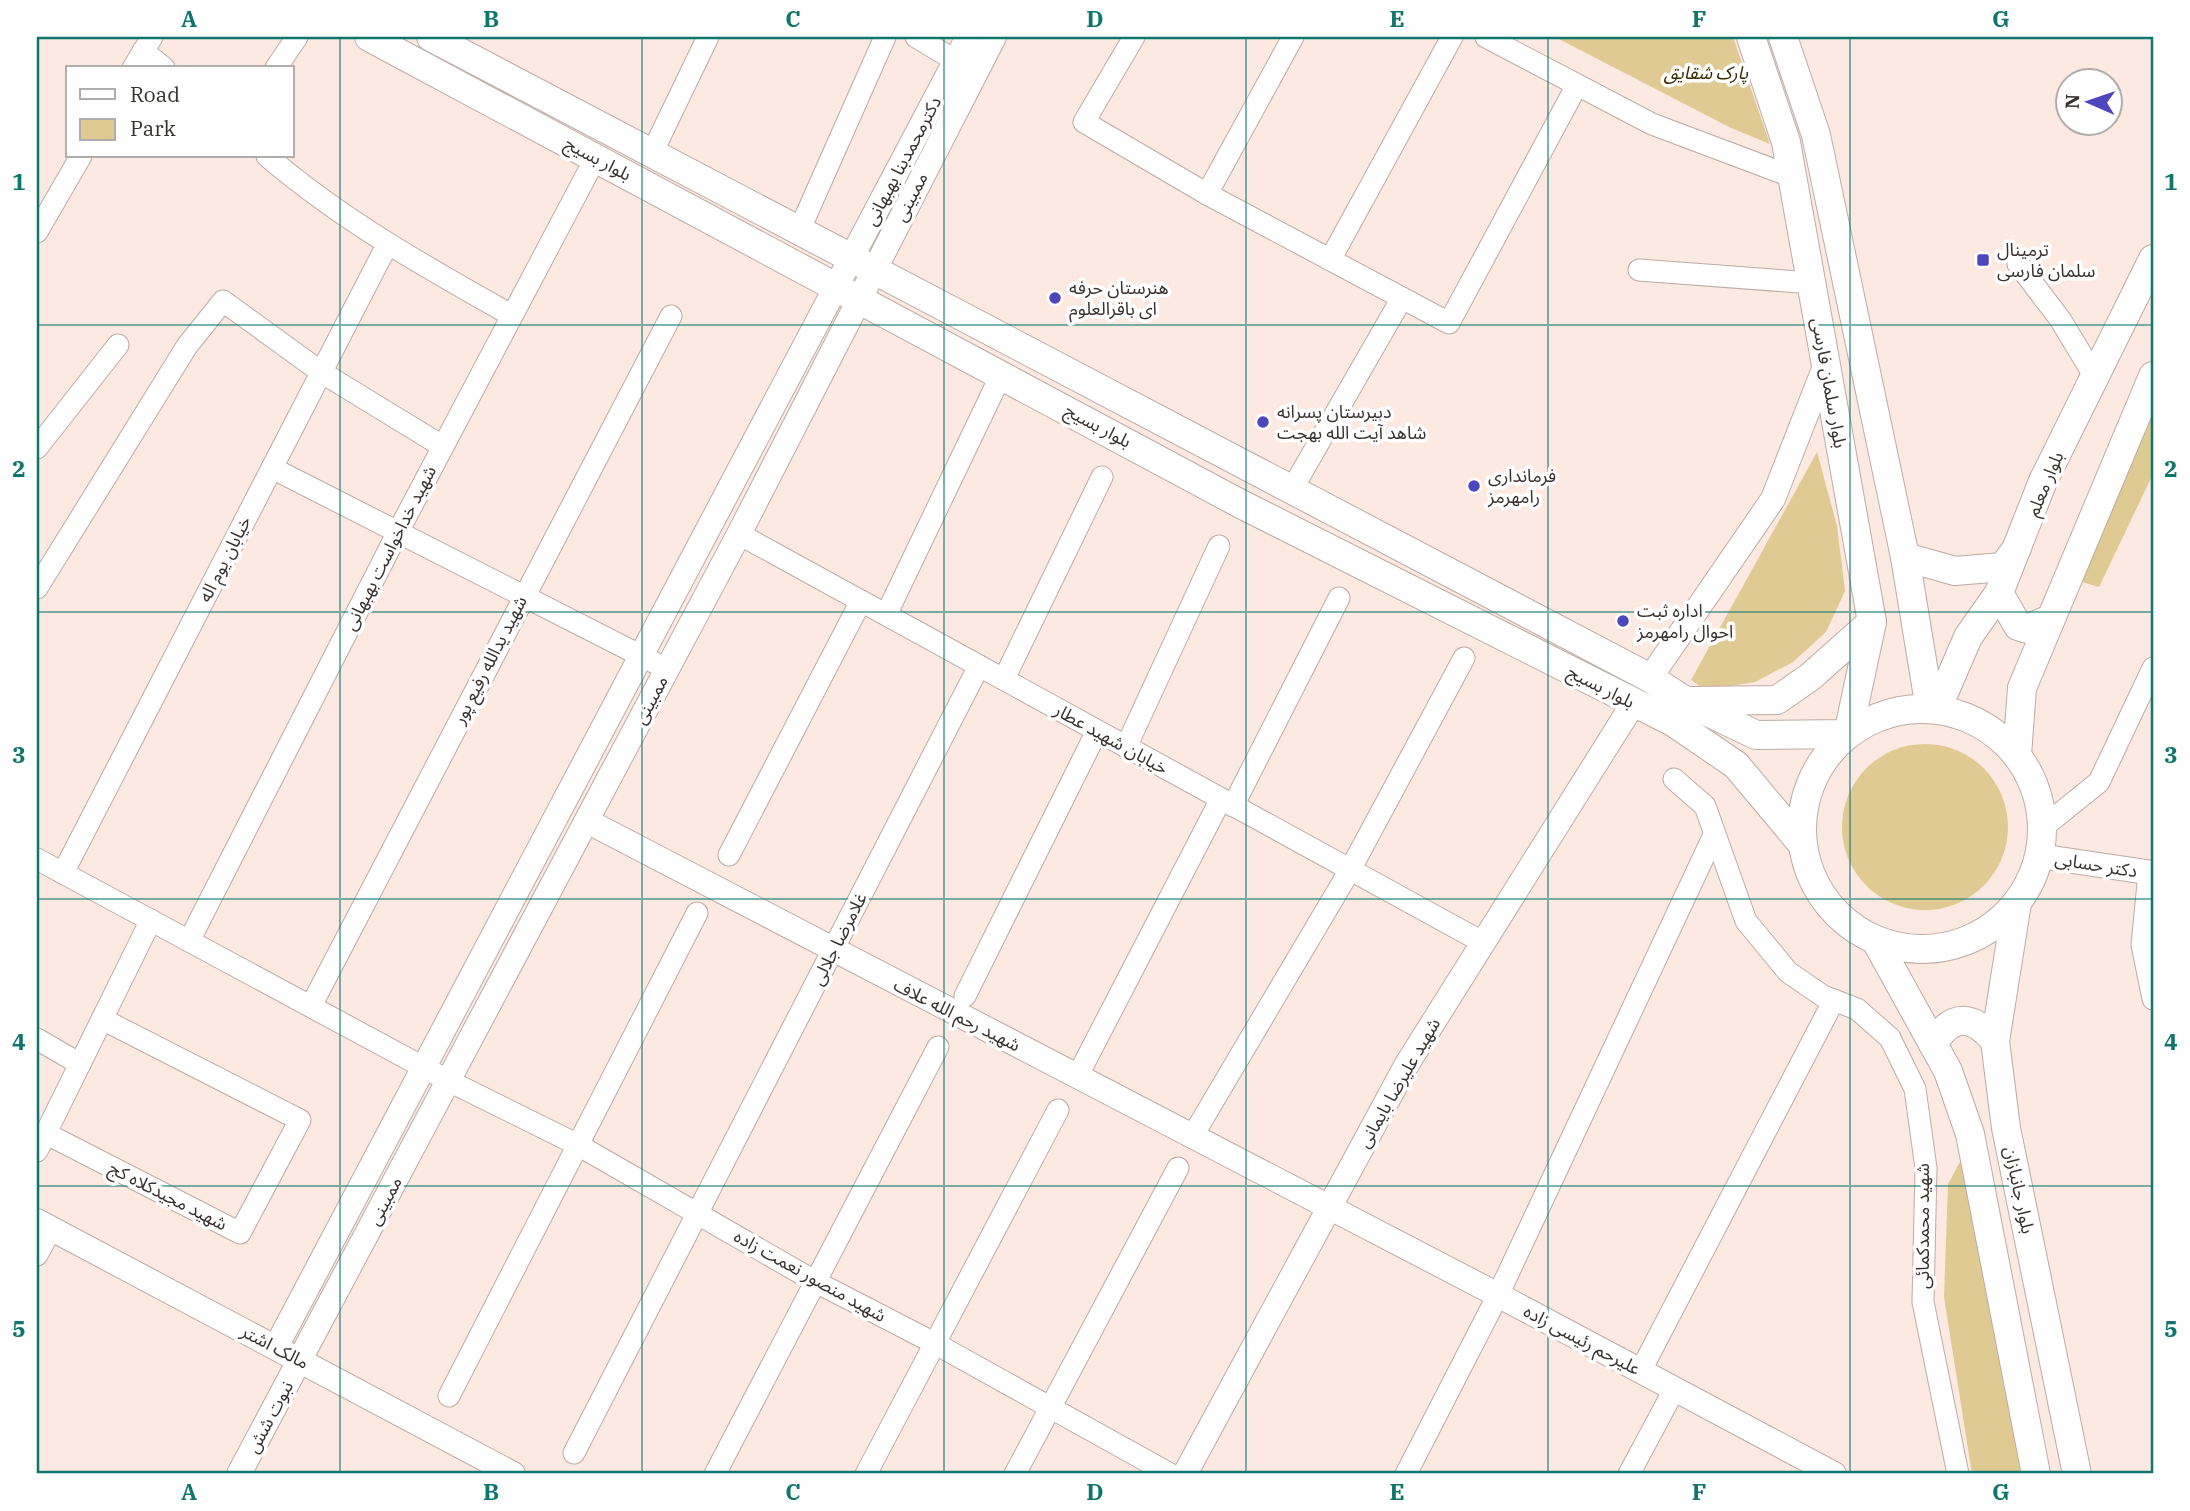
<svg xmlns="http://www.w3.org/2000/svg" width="2190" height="1511" viewBox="0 0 2190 1511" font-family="'IBM Plex Serif','Noto Sans Arabic',serif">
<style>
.green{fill:#e0ca93}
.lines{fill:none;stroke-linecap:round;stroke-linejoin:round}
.minor-casing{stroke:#bdaba4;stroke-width:23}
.tertiary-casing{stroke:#bdaba4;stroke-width:26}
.secondary-casing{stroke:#bdaba4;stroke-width:30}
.minor{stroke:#fff;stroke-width:21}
.tertiary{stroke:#fff;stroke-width:24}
.secondary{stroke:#fff;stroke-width:28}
.grid{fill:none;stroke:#0f766e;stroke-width:2;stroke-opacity:0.55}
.poi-dot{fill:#4e46bd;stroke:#fff;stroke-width:2.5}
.labels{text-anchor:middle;stroke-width:7;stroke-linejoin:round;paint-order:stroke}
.park-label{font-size:18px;font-style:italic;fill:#392a00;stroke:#fff}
.street-label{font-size:18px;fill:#39312f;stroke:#fff}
.poi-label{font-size:18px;fill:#39312f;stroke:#fff;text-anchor:start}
.neatline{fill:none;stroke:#0f766e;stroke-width:2.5}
.grid-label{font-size:23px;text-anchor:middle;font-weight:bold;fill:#0f766e}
</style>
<rect width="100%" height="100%" fill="#fce9e2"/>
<!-- green -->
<g class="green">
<path d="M1555,37h178l37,107 -39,-16z"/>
<path d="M2153,400v74l-54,113 -24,-7z"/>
<path d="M1817,452l20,74 8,65 -19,41 -33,30 -38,20 -49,8 -15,-10z"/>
<circle cx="1925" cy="827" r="83"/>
<path d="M1961,1160l61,314h-50l-28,-177 4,-113z"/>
</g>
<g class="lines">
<defs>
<g id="minor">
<path d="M916,37l40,24"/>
<path d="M1134,37l-50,85 123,72 242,129 128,-238"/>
<path d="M1486,37l166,87 141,53"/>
<path d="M143,51l21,17"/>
<path d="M133,68l19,-31"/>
<path d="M276,68l21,-31"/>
<path d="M652,153l56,-116"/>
<path d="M267,156c76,65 157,110 244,159"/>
<path d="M1207,194l86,-157"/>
<path d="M799,231l86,-194"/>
<path d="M37,232l44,-76"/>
<path d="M1330,260l122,-223"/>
<path d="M2018,264l42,55 35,58"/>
<path d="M1639,270l173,13"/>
<path d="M37,448l81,-103"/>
<path d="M272,468l395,201"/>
<path d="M1291,491l111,-193"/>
<path d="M739,534l745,409"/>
<path d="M37,588l150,-242 36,-45 98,71 121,74"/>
<path d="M887,613l114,-238"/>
<path d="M1004,679l98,-202"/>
<path d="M1126,747l93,-201"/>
<path d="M1674,779l31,27 41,115 42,51 35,24 34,13 33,29 25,51 11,79 -3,134 35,172"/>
<path d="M1233,806l106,-208"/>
<path d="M2042,828l57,-46 54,-114"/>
<path d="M729,855l132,-254"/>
<path d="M37,859l412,222 129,64 238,137 120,62 234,130"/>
<path d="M63,873l324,-628"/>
<path d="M2149,873l-7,72 11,54"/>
<path d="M189,941l210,-411 197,-373"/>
<path d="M965,996l132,-265"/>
<path d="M311,1006l360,-690"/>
<path d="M37,1039l43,25"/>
<path d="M1077,1077l144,-278"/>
<path d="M45,1133l195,100 60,-113 -198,-101"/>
<path d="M1192,1137l158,-267 114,-212"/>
<path d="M37,1151l114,-231"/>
<path d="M37,1255l14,-26"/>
<path d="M1640,1372l194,-372"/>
<path d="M449,1396l248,-483"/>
<path d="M574,1453l405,-787"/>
<path d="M715,1474l223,-427"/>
<path d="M866,1474l192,-364"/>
<path d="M1015,1474l163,-306"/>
<path d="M1406,1474l92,-179 216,-460"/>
<path d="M1629,1474l45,-84"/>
</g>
<g id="tertiary">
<path d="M1650,678l123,-179 53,-135"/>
<path d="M587,821l911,474 336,179"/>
<path d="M2039,856l114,17"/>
<path d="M37,1221l476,253"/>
<path d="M276,1347l692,-1310"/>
<path d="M239,1474l500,-940 255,-497"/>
<path d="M1185,1474l222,-410 226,-360"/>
</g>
<g id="secondary">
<path d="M369,37l870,466 434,219 63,43 67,80"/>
<path d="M431,37l1219,641 37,24 69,33 92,-1 24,-112 -86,-480 -35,-105"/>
<path d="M1783,37l33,98 89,422 25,152"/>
<path d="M1905,557l50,14 48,-4 14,-19"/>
<path d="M1999,593l19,33 9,3 23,-10"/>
<path d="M1693,701l84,-1 33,-23 62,-55"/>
<path d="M1937,709l31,-72 31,-44 44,-112 110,-222"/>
<circle cx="1922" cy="829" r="120"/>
<path d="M2017,755l5,-67 131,-312"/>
<path d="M2017,903l-22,138 11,87 71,346"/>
<path d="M1876,941l72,130 22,63 66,340"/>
<path d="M1933,1044c19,-31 39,-30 62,-3"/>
</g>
</defs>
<!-- minor casing -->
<use href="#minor" class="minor-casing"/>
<!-- tertiary casing -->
<use href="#tertiary" class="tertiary-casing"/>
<!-- secondary casing -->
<use href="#secondary" class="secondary-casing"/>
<!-- minor -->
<use href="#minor" class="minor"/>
<!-- tertiary -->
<use href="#tertiary" class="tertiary"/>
<!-- secondary -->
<use href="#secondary" class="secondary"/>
</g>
<!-- grid -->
<path class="grid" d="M340,37v1437M642,37v1437M944,37v1437M1246,37v1437M1548,37v1437M1850,37v1437M37,325h2116M37,612h2116M37,899h2116M37,1186h2116"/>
<!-- markers -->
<g class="poi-dot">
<rect x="1976" y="253" width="14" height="14" rx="3.5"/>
<circle cx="1055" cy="298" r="7"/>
<circle cx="1263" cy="422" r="7"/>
<circle cx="1474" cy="486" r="7"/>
<circle cx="1623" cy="621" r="7"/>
</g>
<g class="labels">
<!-- park labels -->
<g class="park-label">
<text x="1706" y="79">پارک شقایق</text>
</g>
<!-- street labels -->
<g class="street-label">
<text transform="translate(598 159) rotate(28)" y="6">بلوار بسیج</text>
<text transform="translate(903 161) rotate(-62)" y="6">دکترمحمدبنا بهبهانی</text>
<text transform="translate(911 197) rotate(-63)" y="6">ممبینی</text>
<text transform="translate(1829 383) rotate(80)" y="6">بلوار سلمان فارسی</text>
<text transform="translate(1098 426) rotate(28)" y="6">بلوار بسیج</text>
<text transform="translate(2045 484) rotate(-67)" y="6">بلوار معلم</text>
<text transform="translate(390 548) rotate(-63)" y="6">شهید خداخواست بهبهانی</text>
<text transform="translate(225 559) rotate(-63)" y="6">خیابان یوم اله</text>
<text transform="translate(490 660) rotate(-63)" y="6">شهید یدالله رفیع پور</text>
<text transform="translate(1601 687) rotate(27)" y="6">بلوار بسیج</text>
<text transform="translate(651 700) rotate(-62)" y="6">ممبینی</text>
<text transform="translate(1111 739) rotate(29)" y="6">خیابان شهید عطار</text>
<text transform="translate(2096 865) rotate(9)" y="6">دکتر حسابی</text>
<text transform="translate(839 939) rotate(-63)" y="6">غلامرضا جلالی</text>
<text transform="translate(957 1015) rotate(27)" y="6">شهید رحم الله علاف</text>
<text transform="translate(1399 1083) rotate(-60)" y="6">شهید علیرضا بایمانی</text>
<text transform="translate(2019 1190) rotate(78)" y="6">بلوار جانبازان</text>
<text transform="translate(168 1196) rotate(27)" y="6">شهید مجیدکلاه کج</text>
<text transform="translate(385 1201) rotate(-62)" y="6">ممبینی</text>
<text transform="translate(1923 1226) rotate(-90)" y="6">شهید محمدکمائی</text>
<text transform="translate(810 1276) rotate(29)" y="6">شهید منصور نعمت زاده</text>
<text transform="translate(1582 1340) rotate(28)" y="6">علیرحم رئیسی زاده</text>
<text transform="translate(275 1347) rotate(28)" y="6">مالک اشتر</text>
<text transform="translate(270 1417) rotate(-62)" y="6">نبوت شش</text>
</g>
<!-- poi labels -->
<g class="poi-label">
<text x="1997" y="256">ترمینال<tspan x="1997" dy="21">سلمان فارسی</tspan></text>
<text x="1069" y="294">هنرستان حرفه<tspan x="1069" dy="21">ای باقرالعلوم</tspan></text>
<text x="1277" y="418">دبیرستان پسرانه<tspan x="1277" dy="21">شاهد آیت الله بهجت</tspan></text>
<text x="1488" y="482">فرمانداری<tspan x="1488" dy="21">رامهرمز</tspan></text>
<text x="1637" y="617">اداره ثبت<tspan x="1637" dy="21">احوال رامهرمز</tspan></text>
</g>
</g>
<!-- border -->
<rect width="2190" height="1511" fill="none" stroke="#ffffff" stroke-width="77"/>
<!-- legend -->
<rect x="66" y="66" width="228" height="91" fill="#ffffff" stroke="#b0adac" stroke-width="2"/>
<rect x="80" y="89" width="35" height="10" fill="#ffffff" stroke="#b0adac" stroke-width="2"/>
<text x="130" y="102" font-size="21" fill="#39312f">Road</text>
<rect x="80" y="119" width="35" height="21" fill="#e0ca93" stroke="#b0adac" stroke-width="2"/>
<text x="130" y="136" font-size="21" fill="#39312f">Park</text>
<!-- north arrow -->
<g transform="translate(2089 102) rotate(272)"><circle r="33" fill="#ffffff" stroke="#b0adac" stroke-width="2"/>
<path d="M0-5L12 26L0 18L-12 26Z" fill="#4e46bd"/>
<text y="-10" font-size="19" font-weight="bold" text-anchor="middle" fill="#39312f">N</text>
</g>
<rect x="38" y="38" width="2114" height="1434" class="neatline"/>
<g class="grid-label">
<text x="189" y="27">A</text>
<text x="491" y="27">B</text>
<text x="793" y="27">C</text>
<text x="1095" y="27">D</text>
<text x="1397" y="27">E</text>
<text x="1699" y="27">F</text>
<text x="2001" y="27">G</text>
<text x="19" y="190">1</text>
<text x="2171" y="190">1</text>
<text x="19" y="477">2</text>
<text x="2171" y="477">2</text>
<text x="19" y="763">3</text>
<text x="2171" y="763">3</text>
<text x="19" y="1050">4</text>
<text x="2171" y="1050">4</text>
<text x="19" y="1337">5</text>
<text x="2171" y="1337">5</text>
<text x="189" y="1500">A</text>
<text x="491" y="1500">B</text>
<text x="793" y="1500">C</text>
<text x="1095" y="1500">D</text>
<text x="1397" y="1500">E</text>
<text x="1699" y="1500">F</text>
<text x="2001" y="1500">G</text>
</g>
</svg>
